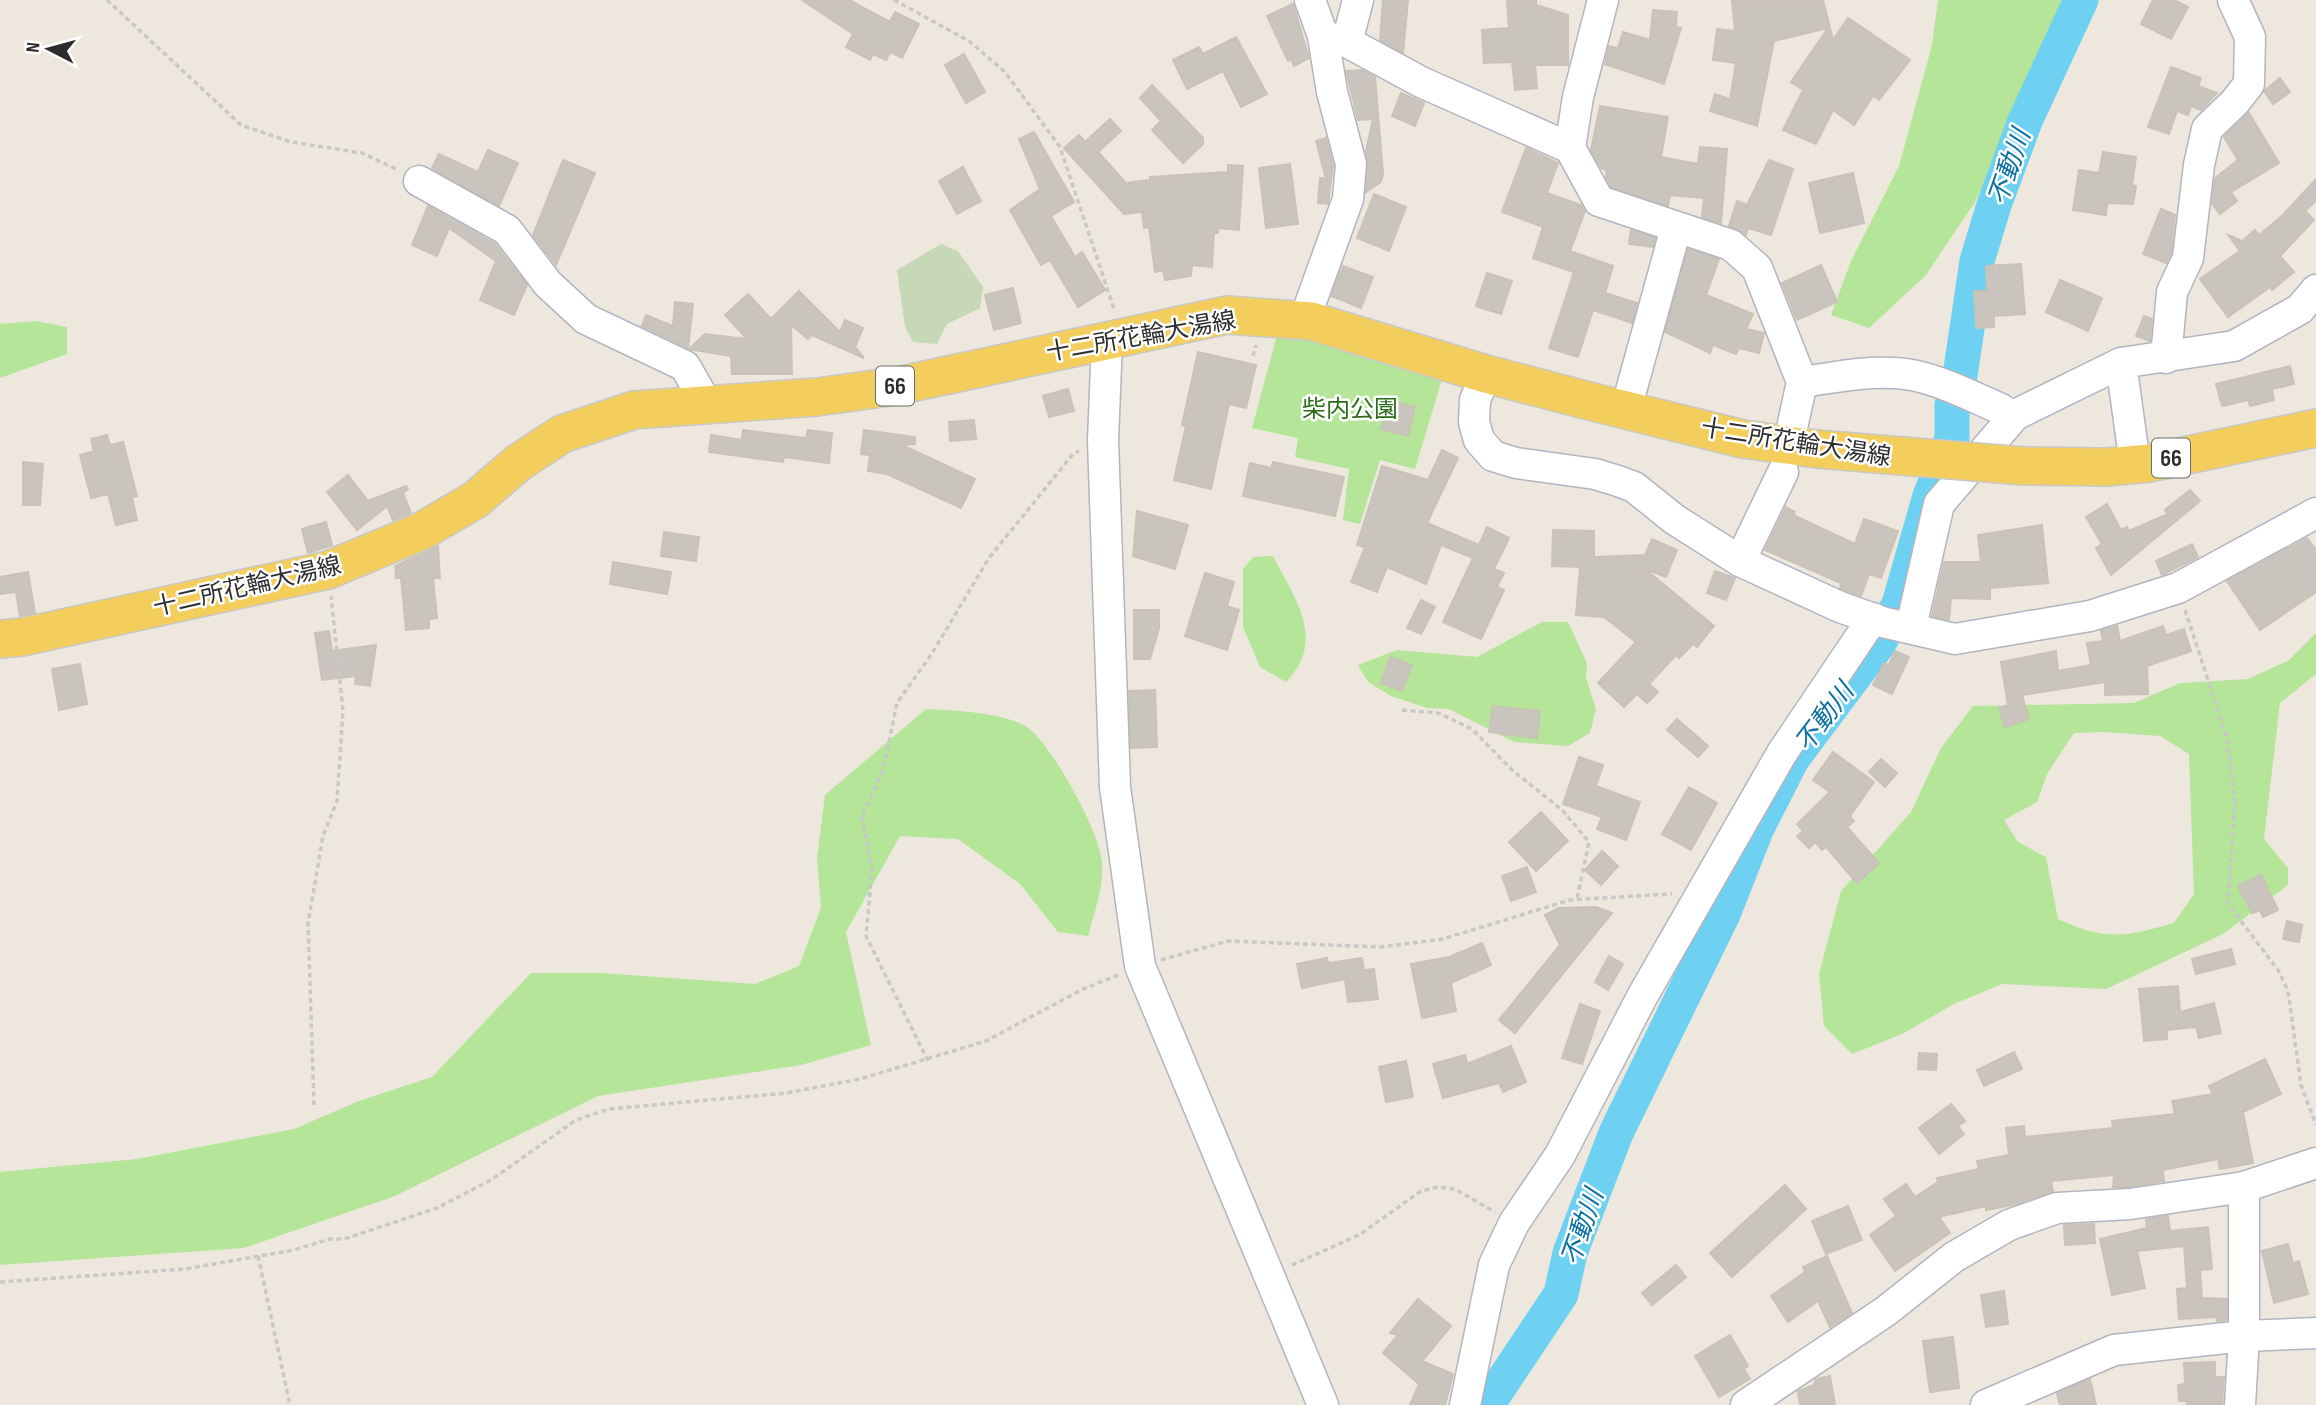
<svg xmlns="http://www.w3.org/2000/svg" width="2316" height="1405" viewBox="0 0 2316 1405" font-family="'Sofia Sans Condensed','Noto Sans JP',sans-serif">
<style>
.green{fill:#b4e599;fill-rule:evenodd}
.cemetery{fill:#c6d8b5}
.lines{fill:none;stroke-linecap:round;stroke-linejoin:round}
.river{stroke:#6fd1f2;stroke-width:35}
.building{fill:#c9c4bd;stroke:#c9c3b7;stroke-width:2}
.minor-casing{stroke:#b2b5c0;stroke-width:33}
.major-casing{stroke:#c8c8c8;stroke-width:40}
.path{stroke:#c8c8c8;stroke-width:3.5;stroke-dasharray:5 3.5;stroke-linecap:butt}
.minor{stroke:#fff;stroke-width:30}
.major{stroke:#f4ce5d;stroke-width:37}
.major-bridge-casing{stroke:#c8c8c8;stroke-width:40;stroke-linecap:butt}
.major-bridge{stroke:#f4ce5d;stroke-width:37}
.labels{text-anchor:middle;stroke-width:5;stroke-linejoin:round;paint-order:stroke}
.shield{fill:#fff;stroke:#6b6b6b;stroke-width:2}
.shield-label{font-size:23px;font-weight:bold;fill:#2c2c2c}
.street-label{font-size:24px;fill:#2c2c2c;stroke:#fff}
.park-label{font-size:24px;fill:#2b6c19;stroke:#fff}
.water-label{font-size:26px;font-style:italic;fill:#0a70a1;stroke:#fff}
</style>
<rect width="100%" height="100%" fill="#eee7de"/>
<!-- green -->
<g class="green">
<path d="M1938,0h136l-99,202 -49,73 -57,53 -38,-13 20,-54 48,-95 33,-121z"/>
<path d="M36,321l31,6v27l-67,24v-54z"/>
<path d="M1277,335l74,12 92,29 -28,93 -35,-9 -20,64 -17,-4 6,-51 -54,-12 3,-19 -46,-10z"/>
<path d="M1273,556c22,43 54,84 13,126l-26,-15 -17,-40v-58l10,-12z"/>
<path d="M1542,622h26l19,41 -1,15 10,31 -6,24 -22,13 -54,-4 -65,-33 -22,-1 -36,-12 -23,-14 -10,-17 39,-15 80,7z"/>
<path d="M2316,633v41l-36,29 -16,136 24,29v17l-65,49 -117,55 -104,-5 -48,20 -52,30 -50,20 -28,-28 -5,-52 22,-83 70,-79 30,-64 32,-42 161,-3 46,-20 68,-4 41,-19zM2104,732l56,4 29,18 5,140 -20,29c-50,14 -68,18 -116,-4l-12,-62 -28,-15 -14,-22 33,-18 10,-28 27,-41z"/>
<path d="M926,709c26,1 86,4 105,21 24,22 68,100 71,132 2,25 -8,51 -14,74l-30,-4 -38,-48 -62,-45 -58,-3 -54,96 25,113 -70,20 -203,31 -203,100 -151,52 -244,17v-93l137,-13 157,-30 65,-28 73,-24 99,-104h70l154,11 44,-18 22,-58 -4,-50 8,-63z"/>
</g>
<!-- cemetery -->
<path class="cemetery" d="M941,244l17,7 25,36 -3,21 -33,16 -10,20 -24,-2 -8,-15 -8,-57z"/>
<g class="lines">
<!-- river -->
<path class="river" d="M1487,1405l74,-111 9,-41 46,-120 107,-219 33,-84 36,-71 87,-116 20,-39 31,-108 22,-57v-34l6,-16 19,-128 17,-56 31,-84 56,-121"/>
</g>
<!-- building -->
<g class="building">
<path d="M802,0h47l41,22 5,-10 24,12 -17,34 -12,-6 -4,8 -13,-6 -3,6 -24,-13 7,-13z"/>
<path d="M1383,0h25l-5,53 -23,-13z"/>
<path d="M1507,0h29v5l32,10v50h-33l2,23 -22,2 -3,-28 -28,1 -2,-33 27,-2z"/>
<path d="M1732,0h91l10,40 15,-22 62,42 -31,40 -6,-4 -19,29 -21,-15 -17,34 -33,-14 20,-40 -12,-8 37,-54 -54,13 -17,85 -47,-15 5,-17 15,5 6,-36 -23,-3 4,-31 18,2z"/>
<path d="M2153,0h21l14,7 -17,32 -30,-15z"/>
<path d="M1293,4l16,54 -15,8 -3,-7 -3,2 -21,-45z"/>
<path d="M1653,10l24,2 -1,15 5,1 -17,56 -59,-20 4,-18 9,2 5,-16 27,8z"/>
<path d="M1236,37l31,57 -26,13 -18,-36 -36,18 -14,-29 26,-13 4,7z"/>
<path d="M964,54l21,38 -19,11 -21,-38z"/>
<path d="M2171,67l30,11 -3,8 19,7 -16,17 -10,-4 -3,9 -11,-4 -8,23 -21,-7z"/>
<path d="M1362,70l13,7 8,97 -2,8 -15,10 2,-27 -2,-14 7,-32 -15,1 -12,-49z"/>
<path d="M2280,78l10,14 -17,12 -9,-13z"/>
<path d="M1152,85l51,53v6l-20,19 -31,-33 9,-9 -21,-23z"/>
<path d="M1401,93l23,10 -9,23 -23,-10z"/>
<path d="M1600,106l68,11 -7,40 37,7 2,-17 27,2 -6,74 -19,-6 2,-19 -34,-3 -2,11 -57,-19 -5,-10 1,-7 -6,-2 -10,-18z"/>
<path d="M2249,113l30,50 -48,29 6,9 -17,13 -8,-10 3,-26 23,-18 -14,-23z"/>
<path d="M1110,119l11,12 -23,21 28,31 24,-3v-3l78,-5v-7l15,1 -4,64 -21,-2v5h-4l-2,34 -20,-2 -1,11 -26,4 -2,-10 -8,2 -6,-45 -5,1 -2,-16 -18,2 -60,-66 15,-13 6,7z"/>
<path d="M1034,132l40,70 -23,14 24,41 7,-5 23,38 -27,17 -28,-47 -9,5 -31,-55 30,-21 -21,-50z"/>
<path d="M1326,138l7,28 -5,38 -10,-1 2,-25 6,1 -10,-38z"/>
<path d="M1526,148l32,15 -11,30 34,12 4,6 -15,40 43,15 -8,27 32,10 -5,20 -39,-13 -15,47 -29,-9 25,-76 -41,-14 10,-31 -41,-15z"/>
<path d="M488,150l30,13 -19,43 -67,-38 7,-14 39,18z"/>
<path d="M2103,152l33,5 -4,28 4,1 -3,18 -26,-1 -1,12 -33,-5 6,-40 20,3z"/>
<path d="M563,160l32,13 -39,92 -23,-30z"/>
<path d="M1769,160l24,9 -22,66 -23,-7 -2,7 -17,-9 8,-25 10,4z"/>
<path d="M1290,164l8,60 -32,4 -7,-60z"/>
<path d="M963,167l18,34 -24,13 -18,-33z"/>
<path d="M1853,173l11,50 -44,10 -11,-50z"/>
<path d="M2316,179v22l-11,10 9,9 -34,36 14,16 -22,18 -2,-3 -42,30 -28,-38 40,-28 -12,-16 14,6 13,-11 4,5 24,-20z"/>
<path d="M1374,194l32,13 -17,44 -32,-13z"/>
<path d="M428,206l67,38 32,41 -13,30 -34,-15 16,-39 -47,-33 -12,28 -25,-11z"/>
<path d="M2161,209l14,6 -4,38 -5,10 -23,-9z"/>
<path d="M1631,230l24,8 -2,9 -24,-3z"/>
<path d="M1688,249l31,10 -13,36 47,19 -7,15 18,4 -5,20 -20,-5 -3,6 -23,-9 -3,8 -45,-21z"/>
<path d="M2021,264l4,50 -31,2v11l-18,1 -2,-37h13l-1,-25z"/>
<path d="M1821,265l16,37 -40,18 -15,-37z"/>
<path d="M1343,266l30,11 -12,31 -30,-12z"/>
<path d="M1487,273l25,8 -11,33 -25,-8z"/>
<path d="M2060,280l42,18 -14,33 -42,-19z"/>
<path d="M1013,288l8,35 -27,7 -9,-35z"/>
<path d="M799,291l41,41 5,-12 18,8 -8,19 9,11 -52,-23 -4,4 -17,-14 1,49h-60l-1,-18 -42,-7 16,-15 42,5 -22,-24 23,-21 23,25z"/>
<path d="M675,302l18,2 -5,44 -46,-22 4,-11 27,11z"/>
<path d="M2144,316l8,3 -2,22 -14,-5z"/>
<path d="M1198,352l58,13 -10,43 -17,-4 -18,85 -37,-9 12,-54 -4,-1z"/>
<path d="M2290,366l4,18 -22,5 2,11 -24,6 -2,-6 -26,6 -6,-22z"/>
<path d="M1068,389l6,22 -25,6 -6,-21z"/>
<path d="M1389,400l26,7 -7,29 -27,-7z"/>
<path d="M974,420l2,19 -26,2 -1,-19z"/>
<path d="M743,430l63,8 2,-8 24,3 -3,30 -45,-6 -1,5 -74,-10 2,-17 31,5z"/>
<path d="M864,430l51,7v7l-13,1 73,34 -14,29 -74,-34 -19,-3 2,-16 -9,-1z"/>
<path d="M107,435l3,10 13,-3 14,54 -5,1 5,23 -21,5 -8,-31 -17,4 -11,-43 14,-4 -3,-12z"/>
<path d="M1442,450l16,8 -31,65 52,22 8,-18 22,11 -15,31 10,4 -7,14 7,3 -23,49 -38,-17 30,-64 -32,-13 -15,39 -39,-17 -10,25 -26,-10 14,-35 -8,-2 25,-79 46,14z"/>
<path d="M23,462l20,2 -3,41h-17z"/>
<path d="M1273,462l71,15 -9,39 -92,-20 7,-33 21,5z"/>
<path d="M348,475l20,26 38,-15 2,3 -5,4 8,20 -18,7 -6,-14 -30,24 -30,-38z"/>
<path d="M2190,490l10,11 -89,74 -15,-27 6,-4 -16,-27 21,-13 14,26 6,-3 2,4 39,-17 -3,-4z"/>
<path d="M1786,507l9,5 -2,3 62,29 9,-25 34,12 -17,47 -12,-4 -8,22 -21,-8 1,-5 -76,-33z"/>
<path d="M1137,511l51,14 -13,44 -42,-13z"/>
<path d="M326,522l6,23 -24,8 -6,-24z"/>
<path d="M2042,525l6,58 -58,5v11l-39,-1 -2,22 -17,-4 12,-54h37l-3,-27z"/>
<path d="M1553,530l41,1v26l51,-2 7,-16 25,11 -11,27 -21,-8 69,57 -17,21 -4,-3 -14,14 -3,-3 -27,29 9,8 -11,11 -10,-9 -13,13 -26,-24 38,-41 -32,-25 -28,-2 4,-48 -28,-1z"/>
<path d="M664,532l35,5 -3,24 -35,-5z"/>
<path d="M2307,538l9,12v42l-56,38 -33,-49z"/>
<path d="M2192,544l6,13 -36,18 -6,-14z"/>
<path d="M438,546l2,32h-7l4,40 -8,1v9l-23,2 -5,-52h-5l-1,-12z"/>
<path d="M613,562l58,10 -4,22 -57,-10z"/>
<path d="M1715,571l20,7 -9,22 -19,-7z"/>
<path d="M28,572l7,41 -15,3 -4,-24 -16,2v-17z"/>
<path d="M1205,573l29,9 -7,24 12,4 -12,40 -42,-14z"/>
<path d="M1421,600l14,7 -14,27 -14,-6z"/>
<path d="M1134,610h25v18l-9,31h-16z"/>
<path d="M2117,626l3,15 43,-15 3,9 18,-6 7,22 -44,15 1,28 -43,1v-13l-83,13 7,24 -24,8 -6,-19 9,-3 -7,-43 55,-11 2,20 33,-6 -4,-22 16,-2 -2,-10z"/>
<path d="M329,631l3,20 44,-6 -6,41 -15,-2 1,-8 -34,4 -7,-47z"/>
<path d="M1895,651l14,6 -17,37 -19,-9 11,-22 5,2z"/>
<path d="M1390,657l22,8 -10,26 -21,-8z"/>
<path d="M80,664l7,40 -28,6 -7,-41z"/>
<path d="M1155,690l2,57 -26,1 -2,-57z"/>
<path d="M1493,706l47,5 -3,27 -48,-6z"/>
<path d="M1677,719l31,27 -10,11 -31,-27z"/>
<path d="M1833,752l41,30 -24,34 4,5 -7,6 32,36 -22,20 -31,-36 -4,3 -7,-8 -6,6 -12,-12 6,-5 -6,-7 33,-32 -17,-12z"/>
<path d="M1579,757l24,8 -7,21 44,16 -14,38 -29,-11 5,-12 -39,-13z"/>
<path d="M1881,759l16,14 -12,14 -16,-15z"/>
<path d="M1689,787l28,16 -26,47 -29,-16z"/>
<path d="M1541,812l27,29 -32,30 -27,-29z"/>
<path d="M1602,851l16,15 -17,19 -16,-15z"/>
<path d="M1527,867l9,25 -25,9 -9,-25z"/>
<path d="M2261,874l17,36 -15,7 -3,-7 -8,3 -14,-27z"/>
<path d="M1596,907l16,6 -97,120 -16,-13 61,-75 -15,-30 14,-7z"/>
<path d="M2287,921l15,4 -3,17 -16,-3z"/>
<path d="M1482,943l9,22 -40,18 5,28 -34,7 -11,-54 38,-7z"/>
<path d="M2231,949l4,15 -39,10 -4,-15z"/>
<path d="M1609,956l14,8 -15,26 -13,-8z"/>
<path d="M1327,958l1,5 34,-5 2,12 10,-1 4,30 -30,3 -3,-23 -43,9 -5,-24z"/>
<path d="M2178,986l2,26 34,-9 7,30 -22,5 -3,-11 -29,3v9l-23,2 -5,-52z"/>
<path d="M1580,1004l20,7 -18,53 -20,-6z"/>
<path d="M1511,1046l15,36 -23,10 -4,-9 -56,15 -10,-34 32,-9 2,9z"/>
<path d="M2014,1052l8,17 -38,17 -7,-16z"/>
<path d="M1919,1053l18,1 -1,16 -18,-1z"/>
<path d="M2265,1059l16,35 -38,18 10,51 -33,6 -2,-10 -55,11 1,11 -36,6h-15l1,-12 -63,6 2,10 -40,14 -27,5v-4l-47,11 11,16 -55,38 -25,-36 26,-19 -12,-17 22,-15 9,13 23,-15 -1,-4 42,-9 -2,-8 32,-6 -3,-27 18,-2 1,11 88,-9 -1,-7 63,-7 -3,-13 41,-7 -4,-8z"/>
<path d="M1406,1061l7,36 -27,5 -7,-35z"/>
<path d="M1951,1104l14,17 -7,5 6,8 -25,20 -20,-26z"/>
<path d="M1785,1185l21,24 -74,68 -22,-24z"/>
<path d="M1848,1206l14,34 -36,14 -14,-33z"/>
<path d="M2168,1216l2,15 38,-4 4,42 -12,1 2,28 25,1v21l-10,1v-4l-38,2 -2,-30 10,-1 -3,-42 -47,5 8,37 -33,7 -12,-56 47,-11 -1,-9z"/>
<path d="M2094,1224l1,19 -30,2 -1,-20z"/>
<path d="M2288,1244l5,19 6,-2 9,33 -34,9 -12,-52z"/>
<path d="M1827,1256l25,57 -22,14 -12,-26 -30,21 -17,-26 34,-24 -2,-5z"/>
<path d="M1676,1265l10,12 -34,28 -10,-12z"/>
<path d="M2004,1291l4,33 -22,3 -5,-32z"/>
<path d="M1418,1299l33,27 -29,35 31,13 -8,31h-35l9,-21 -36,-31 15,-18 -8,-2z"/>
<path d="M1730,1335l18,31 -4,3 6,10 -31,18 -24,-41z"/>
<path d="M1953,1337l6,51 -29,4 -7,-51z"/>
<path d="M2215,1362v15h9l-2,28h-35v-4h-8l-1,-16 7,-1 -1,-21z"/>
<path d="M1830,1376l5,29h-35l-2,-14 16,-6 2,-6z"/>
<path d="M2090,1379l6,26h-36l-3,-12z"/>
</g>
<g class="lines">
<defs>
<g id="minor">
<path d="M1323,36l24,6 74,40 149,66 29,53 132,44 26,23 45,114 -10,46"/>
<path d="M1347,42l11,-42"/>
<path d="M1570,148l8,-51 25,-97"/>
<path d="M419,181l88,49 41,54 38,35 99,47 21,37"/>
<path d="M1304,321l44,-122 3,-35 -19,-72 -9,-56 -13,-36"/>
<path d="M1107,341l-4,99 12,347 25,179 183,439"/>
<path d="M2166,358l6,-66 16,-34 11,-93 8,-36 28,-27 14,-18 1,-47 -17,-37"/>
<path d="M2121,363l14,101"/>
<path d="M1486,374l-11,26 -1,22 5,18 14,16 23,7 79,11 23,7 16,6 40,32 66,42 100,46 42,15 73,17 135,-23 88,-28 138,-75"/>
<path d="M1802,382c30,-4 61,-11 92,-9 36,1 74,22 107,36l11,8"/>
<path d="M1626,409l50,-181"/>
<path d="M1740,561l43,-89"/>
<path d="M1911,627l28,-123 76,-89 106,-52 113,-17 66,-37 16,-19"/>
<path d="M1465,1405l29,-140 20,-42 46,-68 83,-160 139,-242 91,-135"/>
<path d="M1746,1405l140,-94 68,-54 55,-32 48,-17 73,-4 114,-17 72,-24"/>
<path d="M1986,1405l128,-55 130,-14 72,-3"/>
<path d="M2240,1405l4,-69v-149"/>
</g>
<g id="major">
<path d="M2024,466l82,1 44,-4 166,-35"/>
<path d="M0,639l22,-2 306,-67 94,-39 53,-31 43,-37 44,-29 72,-24 183,-13 80,-11 330,-71 84,6 175,53 107,28 150,37 74,10"/>
</g>
</defs>
<!-- minor casing -->
<use href="#minor" class="minor-casing"/>
<!-- major casing -->
<use href="#major" class="major-casing"/>
<!-- path -->
<g class="path">
<path d="M107,0l134,125 50,17 71,11 36,17"/>
<path d="M894,0l75,41 36,31 55,75 55,165"/>
<path d="M1253,356l3,-11"/>
<path d="M2185,610l42,128 8,63 -7,103 50,66 10,21 13,94 15,40"/>
<path d="M1402,710l36,3 34,16 39,40 51,41 27,32 -12,57"/>
<path d="M1161,960l67,-19 152,6 63,-8 127,-39 102,-6"/>
<path d="M928,1061l-62,-125 6,-66 -10,-54 21,-45 14,-68 34,-48 58,-97 84,-104 6,-3"/>
<path d="M314,1105l-6,-182 15,-87 14,-35 6,-90 -12,-115"/>
<path d="M258,1256l32,149"/>
<path d="M1292,1265l67,-30 62,-44 17,-4 17,2 40,23"/>
<path d="M0,1282l185,-13 109,-19 36,-11h14l93,-31 54,-28 85,-60 33,-11 177,-16 74,-14 126,-38 95,-51 37,-15"/>
</g>
<!-- minor -->
<use href="#minor" class="minor"/>
<!-- major -->
<use href="#major" class="major"/>
<defs>
<path id="major-bridge" d="M1817,449l207,17"/>
</defs>
<!-- major-bridge casing -->
<use href="#major-bridge" class="major-bridge-casing"/>
<!-- major-bridge -->
<use href="#major-bridge" class="major-bridge"/>
</g>
<g class="labels">
<!-- shield labels -->
<g class="shield">
<rect x="876" y="366.5" width="38" height="39" rx="5"/>
<rect x="2152" y="438.5" width="38" height="39" rx="5"/>
</g>
<g class="shield-label">
<text x="895" y="394">66</text>
<text x="2171" y="466">66</text>
</g>
<!-- street labels -->
<g class="street-label">
<text transform="translate(1141 336) rotate(-10)" y="8">十二所花輪大湯線</text>
<text transform="translate(1796 442) rotate(9)" y="8">十二所花輪大湯線</text>
<text transform="translate(247 586) rotate(-13)" y="8">十二所花輪大湯線</text>
</g>
<!-- park labels -->
<g class="park-label">
<text x="1350" y="417">柴内公園</text>
</g>
<!-- water labels -->
<g class="water-label">
<text transform="translate(2009 167) rotate(-71)" y="9">不動川</text>
<text transform="translate(1824 717) rotate(-53)" y="9">不動川</text>
<text transform="translate(1582 1227) rotate(-71)" y="9">不動川</text>
</g>
</g>
<!-- north arrow -->
<g transform="translate(49 49) rotate(276)" stroke="#ffffff" stroke-width="5" paint-order="stroke">
<path d="M0-5L12 26L0 18L-12 26Z" fill="#2c2c2c"/>
<text y="-10" font-size="19" font-weight="bold" text-anchor="middle" fill="#2c2c2c">N</text>
</g>
</svg>
